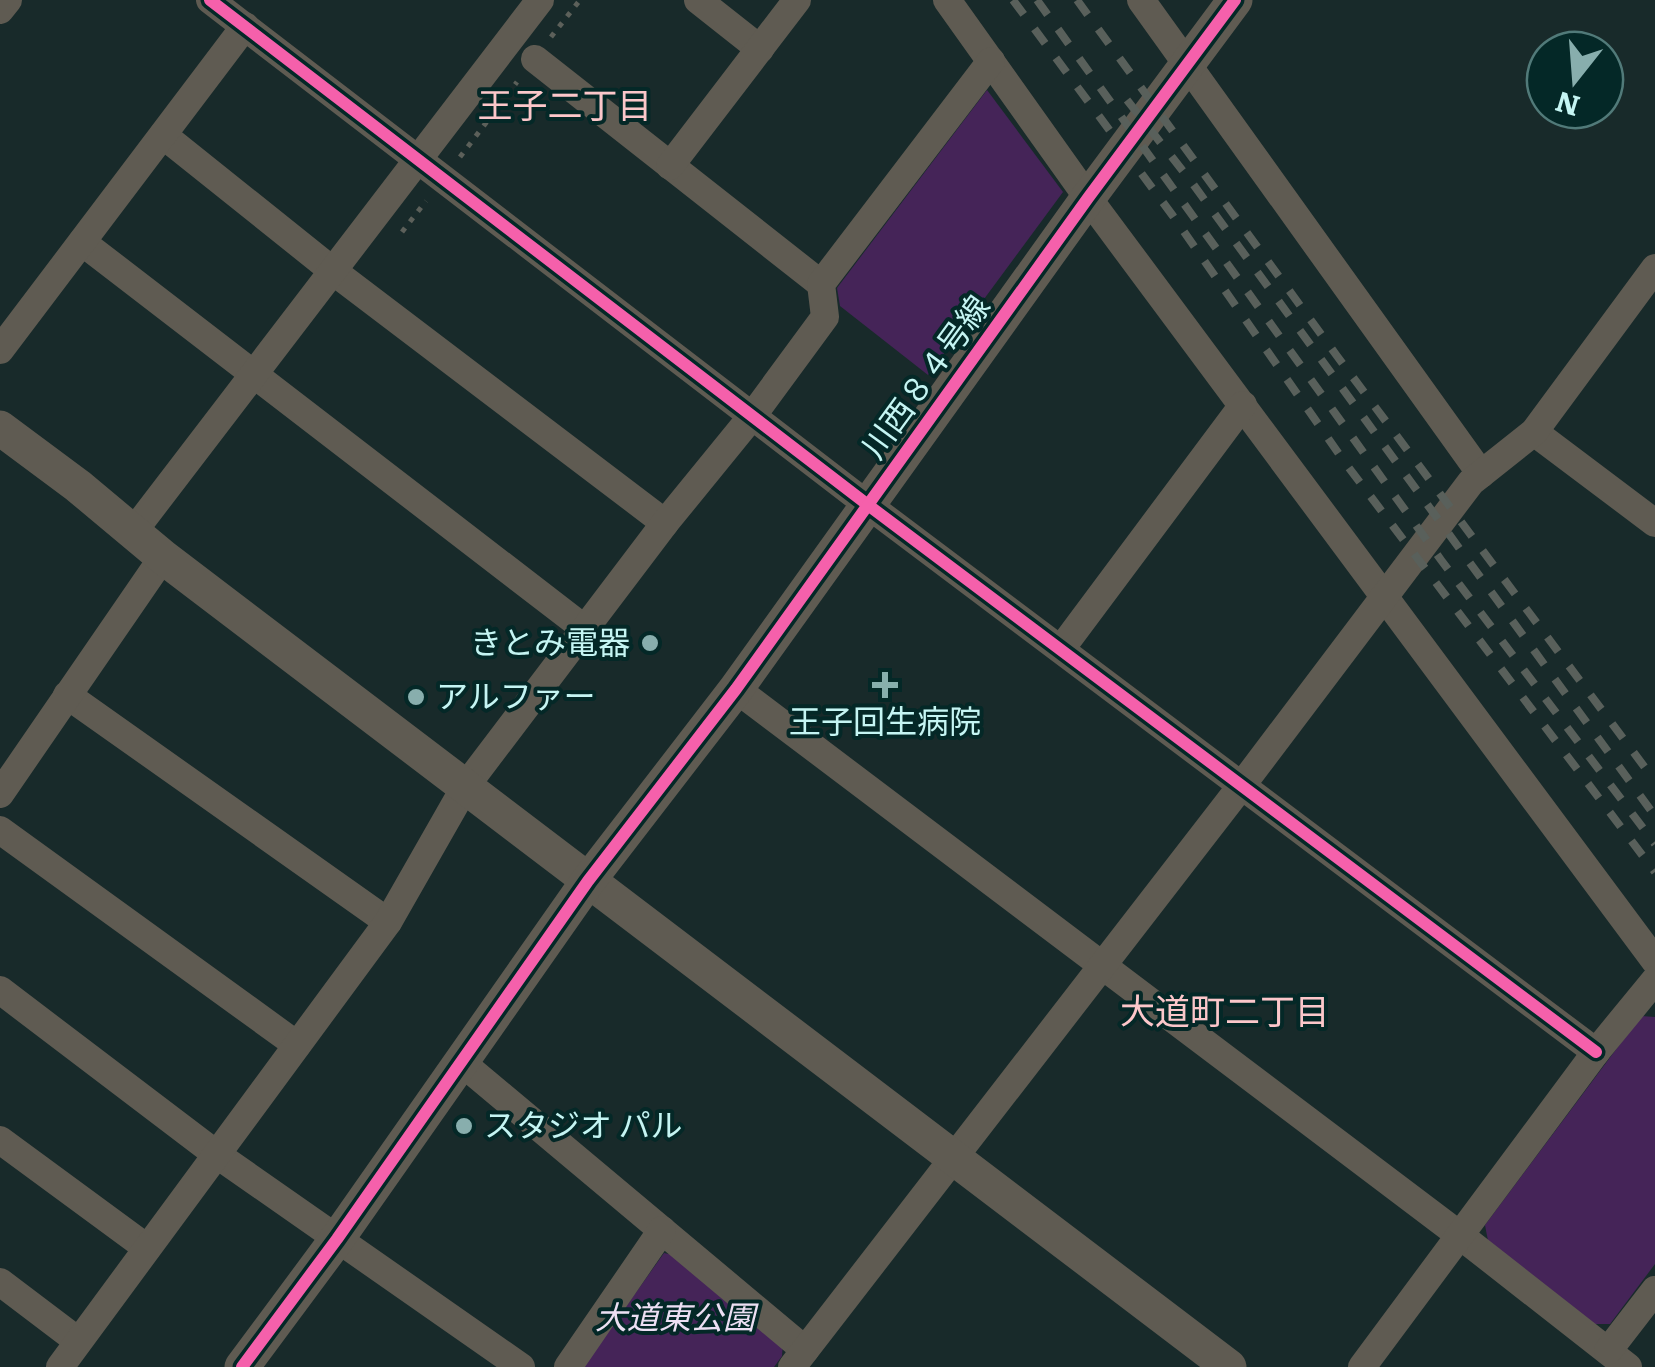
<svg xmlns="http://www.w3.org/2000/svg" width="1655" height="1367" viewBox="0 0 1655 1367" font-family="Literata,'Noto Sans JP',serif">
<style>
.green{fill:#452458}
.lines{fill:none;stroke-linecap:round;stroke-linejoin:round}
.path{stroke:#5c605a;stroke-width:5;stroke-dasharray:5 8;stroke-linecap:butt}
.minor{stroke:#5f5b52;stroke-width:28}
.tertiary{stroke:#5f5b52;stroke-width:35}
.rail{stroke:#59605b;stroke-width:8;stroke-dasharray:18 18;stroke-linecap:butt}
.cycleway-casing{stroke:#042827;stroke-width:19}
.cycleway{stroke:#f560ab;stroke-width:12}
.poi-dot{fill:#88aead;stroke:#042827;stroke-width:4}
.labels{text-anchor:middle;stroke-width:8;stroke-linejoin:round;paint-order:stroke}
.street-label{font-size:32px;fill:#c5f5f3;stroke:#042827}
.poi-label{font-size:32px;fill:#c5f5f3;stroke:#042827;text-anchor:start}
.park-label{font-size:32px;font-style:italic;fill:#ecdff3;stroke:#042827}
.neighbourhood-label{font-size:35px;fill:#fbc7ca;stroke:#042827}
</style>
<rect width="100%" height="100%" fill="#182a2a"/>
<!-- green -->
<g class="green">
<path d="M987,90l76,102 -135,183 -88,-69 -3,-18z"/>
<path d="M1641,1016l14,1v247l-45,60h-17l-104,-78 -4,-21z"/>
<path d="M664,1253l9,2 110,87 -1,14 -8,11h-191z"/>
</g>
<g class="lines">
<!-- path -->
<g class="path">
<path d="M551,37l29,-37"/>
<path d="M460,157l57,-75"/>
<path d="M402,232l24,-31"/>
</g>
<!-- minor -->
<g class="minor">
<path d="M210,0l658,505 728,547"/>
<path d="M698,0l62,49"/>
<path d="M947,0l141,198 567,763"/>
<path d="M1141,0l340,474"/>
<path d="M0,10l8,-10"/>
<path d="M535,59l286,225"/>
<path d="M163,135l170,136 332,252"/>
<path d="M670,166l127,-166"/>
<path d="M82,242l503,387"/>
<path d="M0,350l245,-324"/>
<path d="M1534,432l121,91"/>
<path d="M133,532l407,-532"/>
<path d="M1061,649l182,-244"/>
<path d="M736,689l726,548 166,130"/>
<path d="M67,695l321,227"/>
<path d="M0,794l163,-237"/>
<path d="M0,830l297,215"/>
<path d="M0,990l216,164 305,213"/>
<path d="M461,1062l344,288"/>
<path d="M0,1140l147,108"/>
<path d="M0,1282l78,59"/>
<path d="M1608,1351l47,-61"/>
<path d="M60,1367l328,-445 77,-135 200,-264 88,-108 72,-98 -4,-33 170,-223"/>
<path d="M568,1367l94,-137"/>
<path d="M792,1367l450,-582 229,-303 63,-50 121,-164"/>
<path d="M1362,1367l234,-315 59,-72"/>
</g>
<!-- tertiary -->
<g class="tertiary">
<path d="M0,428l78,58 85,71 1066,810"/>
<path d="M242,1367l95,-128 251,-358 148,-192 352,-491 147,-198"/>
</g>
<!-- rail -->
<g class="rail">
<path d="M1013,0l160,216 173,248 309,408"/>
<path d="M1037,0l404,560 214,284"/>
<path d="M1077,0l260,356 318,425"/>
<path d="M1127,100l63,80 465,636"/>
</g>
<defs>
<g id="cycleway">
<path d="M210,0l658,505 728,547"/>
<path d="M242,1367l95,-128 251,-358 148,-192 352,-491 147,-198"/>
</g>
</defs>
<!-- cycleway casing -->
<use href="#cycleway" class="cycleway-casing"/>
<!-- cycleway -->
<use href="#cycleway" class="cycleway"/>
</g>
<!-- markers -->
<g class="poi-dot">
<circle cx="650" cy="643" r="10"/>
<path d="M880 670h10v10h10v10h-10v10h-10v-10h-10v-10h10z"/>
<circle cx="416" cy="697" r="10"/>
<circle cx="464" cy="1126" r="10"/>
</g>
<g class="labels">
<!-- street labels -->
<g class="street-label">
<text transform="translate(926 377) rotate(-54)" y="11">川西８４号線</text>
</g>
<!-- poi labels -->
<g class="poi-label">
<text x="630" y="654" text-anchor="end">きとみ電器</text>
<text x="436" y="708">アルファー</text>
<text x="885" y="733" text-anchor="middle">王子回生病院</text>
<text x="484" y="1137">スタジオ パル</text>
</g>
<!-- park labels -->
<g class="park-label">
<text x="675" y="1329">大道東公園</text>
</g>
<!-- neighbourhood labels -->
<g class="neighbourhood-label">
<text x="565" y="118">王子二丁目</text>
<text x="1225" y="1024">大道町二丁目</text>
</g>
</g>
<!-- north arrow -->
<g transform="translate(1575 80) rotate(197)"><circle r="48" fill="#042827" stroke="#517a79" stroke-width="2.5"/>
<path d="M0-8L18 38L0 25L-18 38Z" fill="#88aead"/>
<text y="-15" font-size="28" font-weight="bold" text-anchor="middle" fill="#c5f5f3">N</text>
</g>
</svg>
